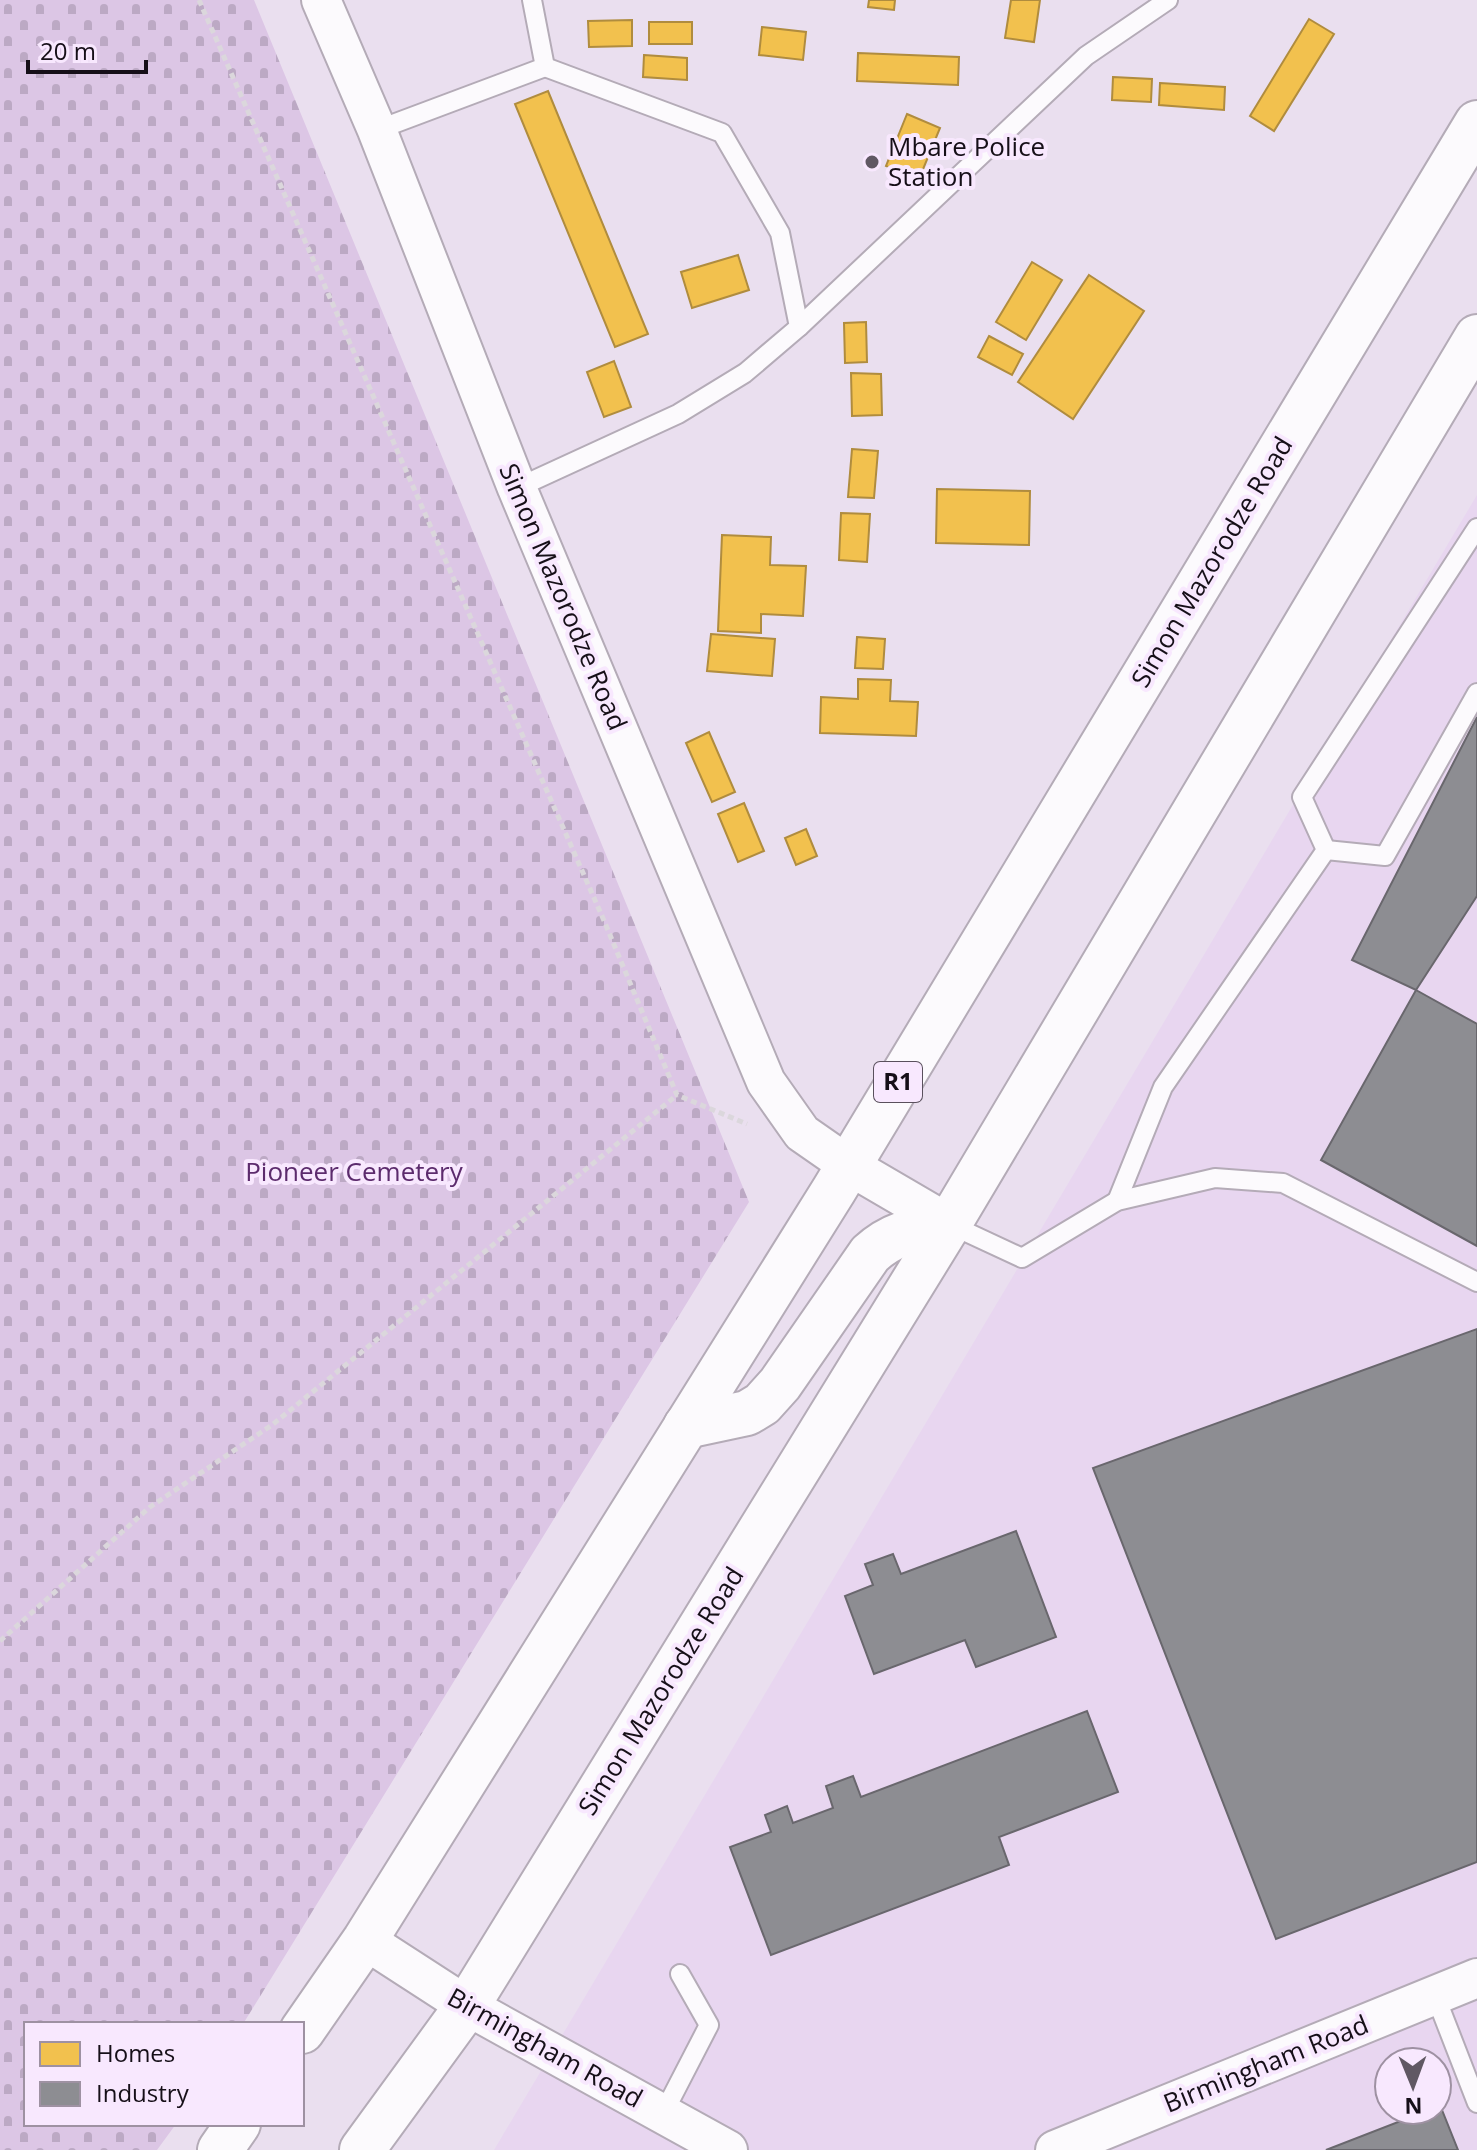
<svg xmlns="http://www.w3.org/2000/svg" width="1477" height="2150" viewBox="0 0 1477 2150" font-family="'Open Sans',sans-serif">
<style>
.built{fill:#e8d6f0;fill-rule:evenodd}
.cemetery{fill:url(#cemetery-stones)}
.homes{fill:#f2c14e;stroke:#b08c3e;stroke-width:2}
.industry{fill:#8d8d92;stroke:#69676d;stroke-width:2}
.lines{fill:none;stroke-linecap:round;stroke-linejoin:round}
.lane-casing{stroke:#b4abb7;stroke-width:22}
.street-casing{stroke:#b4abb7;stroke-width:42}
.highway-casing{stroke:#b4abb7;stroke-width:48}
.path{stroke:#dbd7dc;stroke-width:5;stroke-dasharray:6 4;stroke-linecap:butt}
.lane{stroke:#fcfafd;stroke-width:18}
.street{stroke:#fcfafd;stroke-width:38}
.highway{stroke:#fcfafd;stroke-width:44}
.poi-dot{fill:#605863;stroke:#f8e8fe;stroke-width:3}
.labels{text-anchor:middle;stroke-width:8;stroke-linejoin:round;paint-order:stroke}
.shield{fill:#f8e8fe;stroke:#5a505d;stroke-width:2}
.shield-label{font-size:24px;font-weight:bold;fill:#160f18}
.poi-label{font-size:26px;fill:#160f18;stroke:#f8e8fe;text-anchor:start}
.street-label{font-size:26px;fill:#160f18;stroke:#f8e8fe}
.park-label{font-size:26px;fill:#5c2b6d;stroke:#f8e8fe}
</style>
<defs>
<pattern id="cemetery-stones" width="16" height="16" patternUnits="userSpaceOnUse" patternTransform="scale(2)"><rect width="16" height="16" fill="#dcc6e5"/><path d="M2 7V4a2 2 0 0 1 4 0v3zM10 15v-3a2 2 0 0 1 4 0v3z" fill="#bca9c4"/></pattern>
</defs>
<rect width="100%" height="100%" fill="#eadfef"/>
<!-- built -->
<path class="built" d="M1477,495v1655h-983zM1389,2062h48v48h-48z"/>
<!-- cemetery -->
<path class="cemetery" d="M0,0h254l495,1202 -506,822h-217v100h150l-19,26h-157z"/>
<!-- homes -->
<g class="homes">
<path d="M869,0h26l-1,10 -26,-3z"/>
<path d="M1011,0h29l-6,42 -29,-4z"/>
<path d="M1309,19l25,15 -60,97 -24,-15z"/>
<path d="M632,20v26l-43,1 -1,-26z"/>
<rect x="649" y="22" width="43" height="22"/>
<path d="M762,27l44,5 -3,28 -44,-5z"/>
<path d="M858,53l101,4 -1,28 -101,-4z"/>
<path d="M644,55l43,3v22l-44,-3z"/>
<path d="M1113,77l39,2 -1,23 -39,-2z"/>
<path d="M1160,83l65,4 -1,23 -65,-5z"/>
<path d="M548,91l100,243 -33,13 -100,-243z"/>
<path d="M907,114l33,14 -21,51 -33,-13z"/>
<path d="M738,255l11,35 -57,18 -11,-36z"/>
<path d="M1032,262l30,18 -36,60 -30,-18z"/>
<path d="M1089,275l55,36 -71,108 -55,-37z"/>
<path d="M866,322l1,40 -22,1 -1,-40z"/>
<path d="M989,336l34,18 -11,21 -34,-18z"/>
<path d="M614,361l17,46 -27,10 -17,-45z"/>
<path d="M851,373l30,1 1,41 -30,1z"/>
<path d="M852,449l26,2 -4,47 -26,-1z"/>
<path d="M937,489l93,2 -1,54 -93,-2z"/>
<path d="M841,513l29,1 -3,48 -28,-2z"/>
<path d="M722,535l49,2 -1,28 36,1 -3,50 -42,-2v19l-43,-2z"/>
<path d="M711,634l64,5 -3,37 -65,-5z"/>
<path d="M857,637l28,2 -2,30 -28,-1z"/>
<path d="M858,679l33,1 -1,21 28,1 -2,34 -96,-3 1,-36 37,2z"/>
<path d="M709,732l26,60 -23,10 -26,-59z"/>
<path d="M744,803l20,48 -26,11 -20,-48z"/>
<path d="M806,829l11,27 -21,9 -11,-27z"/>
</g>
<!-- industry -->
<g class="industry">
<path d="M1477,717v179l-61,94 -64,-30z"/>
<path d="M1416,990l61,34v222l-156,-86z"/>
<path d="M1477,1329v533l-201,77 -183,-471z"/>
<path d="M1016,1531l40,106 -80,30 -11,-27 -91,34 -29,-78 28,-11 -8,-21 28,-10 8,20z"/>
<path d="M1087,1711l31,81 -119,45 10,28 -238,90 -41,-108 41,-15 -6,-17 22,-9 6,17 40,-15 -7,-22 27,-10 8,21z"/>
<path d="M1440,2105l18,45h-132l103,-40h8v-3z"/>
</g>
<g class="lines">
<defs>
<g id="lane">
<path d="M377,130l168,-63 -13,-67"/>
<path d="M799,327l287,-271 82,-56"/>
<path d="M517,488l161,-74 67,-41 54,-46 -19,-94 -58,-100 -177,-66"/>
<path d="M1326,850l59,6 92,-163"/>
<path d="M1117,1201l46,-114 163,-237 -24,-53 175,-269"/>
<path d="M949,1224l73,34 95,-57 98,-23 68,5 194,99"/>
<path d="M1435,1995l42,108"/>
<path d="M663,2114l46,-89 -29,-51"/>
</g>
<g id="street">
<path d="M321,0l56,130 140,358 249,594 36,51 46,32 101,59"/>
<path d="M365,1940l102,66 261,144"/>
<path d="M1055,2150l422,-172"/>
</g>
<g id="highway">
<path d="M686,1426l61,-13 15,-9 18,-20 90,-130c25,-23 48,-24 79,-30"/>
<path d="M302,2031l63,-91 469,-750 643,-1067"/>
<path d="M220,2150l18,-26"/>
<path d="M362,2150l105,-144 482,-782 528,-887"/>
</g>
</defs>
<!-- lane casing -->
<use href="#lane" class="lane-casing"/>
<!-- street casing -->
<use href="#street" class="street-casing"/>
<!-- highway casing -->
<use href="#highway" class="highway-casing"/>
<!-- path -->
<g class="path">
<path d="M199,0l403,916 75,179 70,29"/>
<path d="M0,1641l150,-134 122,-82 405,-330"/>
</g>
<!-- lane -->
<use href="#lane" class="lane"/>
<!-- street -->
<use href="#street" class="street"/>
<!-- highway -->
<use href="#highway" class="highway"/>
</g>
<!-- markers -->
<circle class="poi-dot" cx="872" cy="162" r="8"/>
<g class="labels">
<!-- shield labels -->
<rect class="shield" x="874" y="1062" width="48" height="40" rx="6"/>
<g class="shield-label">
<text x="898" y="1090">R1</text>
</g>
<!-- poi labels -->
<g class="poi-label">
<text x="888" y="156">Mbare Police<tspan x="888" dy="30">Station</tspan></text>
</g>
<!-- street labels -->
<g class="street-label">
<text transform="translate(1212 562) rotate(-59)" y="9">Simon Mazorodze Road</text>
<text transform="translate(563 597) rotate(67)" y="9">Simon Mazorodze Road</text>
<text transform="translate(661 1691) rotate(-58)" y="9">Simon Mazorodze Road</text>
<text transform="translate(545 2048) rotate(29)" y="9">Birmingham Road</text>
<text transform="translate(1266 2064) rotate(-22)" y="9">Birmingham Road</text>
</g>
<!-- park labels -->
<g class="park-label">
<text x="354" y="1181">Pioneer Cemetery</text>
</g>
</g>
<!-- legend -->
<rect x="24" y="2022" width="280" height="104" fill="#f8e8fe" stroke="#9e91a2" stroke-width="2"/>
<rect x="40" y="2042" width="40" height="24" fill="#f2c14e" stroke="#9e91a2" stroke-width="2"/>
<text x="96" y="2062" font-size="24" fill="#160f18">Homes</text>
<rect x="40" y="2082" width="40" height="24" fill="#8d8d92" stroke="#9e91a2" stroke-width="2"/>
<text x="96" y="2102" font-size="24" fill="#160f18">Industry</text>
<!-- north arrow -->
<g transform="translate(1413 2086) rotate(179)"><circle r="38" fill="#f8e8fe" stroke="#9e91a2" stroke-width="2"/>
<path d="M0-6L14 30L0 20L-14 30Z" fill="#605863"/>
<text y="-12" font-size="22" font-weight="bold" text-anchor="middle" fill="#160f18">N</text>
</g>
<!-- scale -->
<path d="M28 60v12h118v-12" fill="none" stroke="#160f18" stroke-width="4"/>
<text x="40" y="60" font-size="24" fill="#160f18" stroke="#f8e8fe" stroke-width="6" paint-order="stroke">20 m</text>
</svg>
